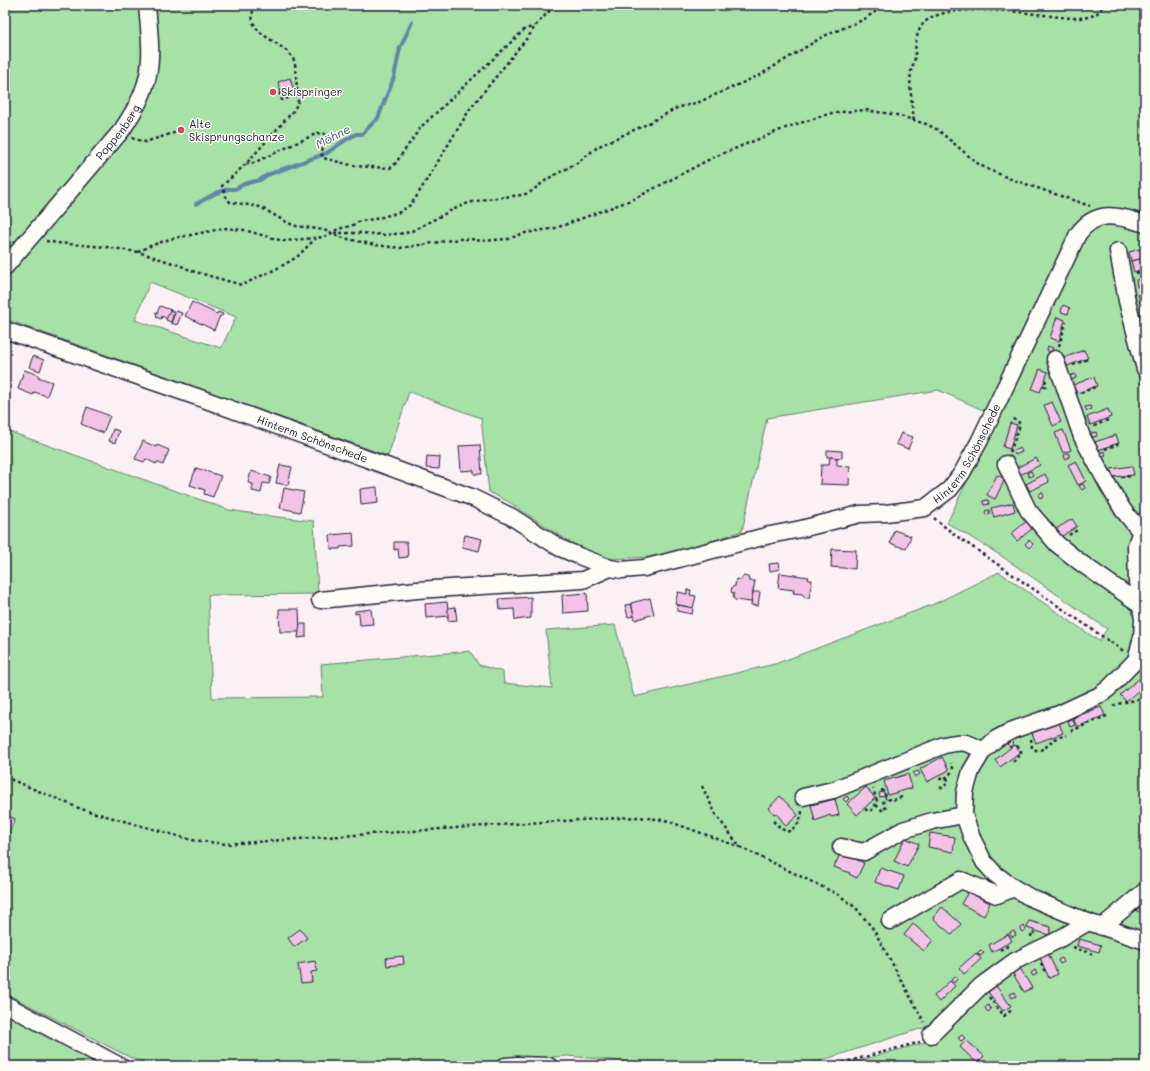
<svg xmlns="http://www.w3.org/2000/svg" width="1150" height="1071" viewBox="0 0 1150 1071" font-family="Mali,sans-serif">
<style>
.green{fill:#a6e1a6;stroke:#648270;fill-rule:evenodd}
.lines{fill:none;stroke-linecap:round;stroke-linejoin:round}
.stream{stroke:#6487a8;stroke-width:4}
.building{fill:#f2c3e6;stroke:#22223b}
.minor-casing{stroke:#22223b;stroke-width:19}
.path{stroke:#22223b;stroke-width:2.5;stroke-dasharray:3 3;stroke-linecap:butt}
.minor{stroke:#fdfcf7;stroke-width:16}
.poi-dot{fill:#d1495b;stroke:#fdfcf7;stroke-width:1.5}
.labels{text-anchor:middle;stroke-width:3;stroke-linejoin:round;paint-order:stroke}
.poi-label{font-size:11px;fill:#22223b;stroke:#fdfcf7;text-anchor:start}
.street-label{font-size:11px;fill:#22223b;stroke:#fdfcf7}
.water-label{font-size:12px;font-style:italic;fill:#485d7a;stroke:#fdfcf7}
</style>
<rect width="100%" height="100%" fill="#fbf1f4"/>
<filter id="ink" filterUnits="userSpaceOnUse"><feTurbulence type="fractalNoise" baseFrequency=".025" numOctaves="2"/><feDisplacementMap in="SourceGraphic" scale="8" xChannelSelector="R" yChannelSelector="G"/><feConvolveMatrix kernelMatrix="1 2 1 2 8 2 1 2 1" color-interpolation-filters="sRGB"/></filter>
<g filter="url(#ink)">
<!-- green -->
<g class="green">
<path d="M5,5h137l3,41 -5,38 -22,43 -113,130z"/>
<path d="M152,5h993v212l-52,-2 -64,112 -44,84 -47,-21 -171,28 -25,113 -62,21 -31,5 -39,2 -33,-12 -68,-45 -20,-10 -8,-74 -72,-26 -21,64 -383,-137v-47l136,-163zM150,282l86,35 -15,31 -86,-28z"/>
<path d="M1103,222l16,2 26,8v834h-305l90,-25 -1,-15 -125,40h-132l-104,-10 -144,10h-262l-31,-8 -126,-65v-563l224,80 40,6 45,5 4,73 -110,1 4,103 111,-1 -2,-33 149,-13 9,14 24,7 1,11 48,5 -6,-58 69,-5 19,72 141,-33 159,-60 65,-32 100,69 8,-12 -107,-74 -53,-32 139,-290z"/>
<path d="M5,1012l107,54h-107z"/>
</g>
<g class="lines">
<!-- stream -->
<path class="stream" d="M196,204l20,-11 12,-4h7l9,-5 16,-4 7,-5 60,-22 17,-12 12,-7h6l16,-16 16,-41 6,-29 12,-26"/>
</g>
<!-- building -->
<g class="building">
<path d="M290,78l5,16 -12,4 -5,-16z"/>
<path d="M1145,248v10l-14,3 -2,-9z"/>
<path d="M1140,259l3,10 -9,3 -3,-11z"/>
<path d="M1140,279l2,7 -5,1 -1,-7z"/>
<path d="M1145,292v21l-2,1 -5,-20z"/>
<path d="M192,302l25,12 1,-2 5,2 -1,2h-2l-6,14 -29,-14z"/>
<path d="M1063,305l7,3 -2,6 -7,-2z"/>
<path d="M160,306l11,4 -4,9 -5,-3 -1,3 -5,-2 1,-3 -2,-2 2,1z"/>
<path d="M170,310l4,2 -3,10 -5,-2z"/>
<path d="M176,311l6,2 -5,12 -6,-2z"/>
<path d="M1057,317l8,3 -6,21 -9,-3z"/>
<path d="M1048,346l5,2 -2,4 -4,-2z"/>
<path d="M1084,350l4,8 -21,8 -3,-8z"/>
<path d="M33,356l11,4 -4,11 -11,-4z"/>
<path d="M1040,369l8,3 -8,20 -8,-3z"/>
<path d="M24,370l15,5 -1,2 14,5 -5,14 -13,-4 -1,3 -15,-6z"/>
<path d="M1075,374l1,4 -5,2 -1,-4z"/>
<path d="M1094,377l3,9 -20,7 -4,-8z"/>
<path d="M1052,402l9,20 -8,4 -9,-21z"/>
<path d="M1090,406l1,3 -4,2 -2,-4z"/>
<path d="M87,407l23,9 -7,17 -22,-9z"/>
<path d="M1108,409l3,8 -21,8 -3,-8z"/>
<path d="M1010,423l7,2 -7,24 -7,-2z"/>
<path d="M113,429l6,2 -4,12 -6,-2z"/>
<path d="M1063,430l8,20 -8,3 -8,-20z"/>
<path d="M1096,432l1,4 -5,1 -1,-4z"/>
<path d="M901,433l12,4 -5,12 -12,-5z"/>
<path d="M1116,435l3,8 -21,7 -3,-8z"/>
<path d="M143,441l13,6 1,-2 12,5 -6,15 -6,-3 -1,2 -10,-5 -2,3 -9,-3z"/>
<path d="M480,445l2,29h-8v-4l-13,1 -2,-25z"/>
<path d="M1145,446v10l-4,-9z"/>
<path d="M1020,448l2,4 -7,3 -2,-4z"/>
<path d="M827,450l15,1v7l-15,-1z"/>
<path d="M1104,451l2,4 -5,2 -1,-4z"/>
<path d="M1068,453l2,4 -5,2 -1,-4z"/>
<path d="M427,456l13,1 -1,12 -13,-1z"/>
<path d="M830,457l7,1v7l13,1 -1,19 -28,-1 -1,1 1,-20h8z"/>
<path d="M1036,458l4,7 -20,10 -4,-7z"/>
<path d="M1076,461l10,20 -8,4 -10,-20z"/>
<path d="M280,465l12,2 -4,18 -12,-2z"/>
<path d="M1132,466l2,9 -22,2 -1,-8z"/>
<path d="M196,468l25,8 -8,21 -9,-3 1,-4 -15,-5z"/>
<path d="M251,471l20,6 -2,7 -6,-1 -2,10 -9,-2 1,-7 -5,-1z"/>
<path d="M1031,471l2,4 -4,2 -2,-4z"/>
<path d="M1045,474l4,8 -19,9 -4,-7z"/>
<path d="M997,475l8,4 -10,20 -8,-4z"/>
<path d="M1083,484l2,4 -3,2 -3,-4z"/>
<path d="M377,487l1,16 -17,2 -1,-16z"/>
<path d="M284,488l20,4 -4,20 -20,-4z"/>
<path d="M1042,492l2,4 -3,3 -3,-4z"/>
<path d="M988,500l1,4 -5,1 -1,-4z"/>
<path d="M1013,503l2,8 -21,6 -3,-9z"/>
<path d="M989,510l1,4 -4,1 -1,-4z"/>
<path d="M1072,519l5,7 -16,11 -5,-8z"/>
<path d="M1028,520l6,7 -17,14 -6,-7z"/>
<path d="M894,530l17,6 -5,13 -16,-6z"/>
<path d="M353,533l1,13 -14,1v2h-9l-1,-14z"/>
<path d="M465,535l17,4 -3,12 -17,-4z"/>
<path d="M1029,540l4,4 -4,4 -4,-4z"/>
<path d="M394,542h13l1,15 -9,1 -1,-9 -4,1z"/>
<path d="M832,549l24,1 -1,19 -24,-2z"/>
<path d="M779,563l1,6 -10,2 -1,-7z"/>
<path d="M780,573l29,4 -1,3h4l-3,18h-3l-4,-4 -9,-1 1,-3 -16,-2z"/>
<path d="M743,576l5,1 1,4h6l-4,21 -16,-2 -2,-2 1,-4 -3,-2 1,-5 3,-1 1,-7 5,1z"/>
<path d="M687,590h4l-1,5 6,1 -3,12 -18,-4 3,-12 9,2z"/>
<path d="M753,592h7l-2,14 -7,-1z"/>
<path d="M587,593l1,18 -25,2 -1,-18z"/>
<path d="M531,597v21l-16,2 -1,-11 -14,1 -1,-11z"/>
<path d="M650,598l4,16 -19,6 -4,-17z"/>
<path d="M447,602l2,14 -23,2 -1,-14z"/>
<path d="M631,604l3,12 -6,1 -3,-12z"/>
<path d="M678,605l15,3 -1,6 -15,-3z"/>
<path d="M455,607l2,13 -9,1v-13z"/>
<path d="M279,609h20l1,23h-20z"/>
<path d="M371,609l2,15 -13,1 -1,-12 -4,1v-3z"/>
<path d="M300,624h6v13l-8,1z"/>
<path d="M1141,677l4,5v3l-19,16 -6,-6z"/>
<path d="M1101,707l4,8 -28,12 -4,-9z"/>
<path d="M1072,719l3,6 -5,2 -2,-6z"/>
<path d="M1059,723l4,10 -27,10 -4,-10z"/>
<path d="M1011,740l3,3 -4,4 -3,-3z"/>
<path d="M1014,745l6,7 -20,15 -5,-7z"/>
<path d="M942,757l7,13 -22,12 -7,-13z"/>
<path d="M918,771l2,3 -5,3 -2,-4z"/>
<path d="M908,774l4,14 -24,7 -4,-14z"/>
<path d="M866,787l9,11 -18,17 -10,-11z"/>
<path d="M884,792l1,4 -5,1 -1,-4z"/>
<path d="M780,796l18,19 -12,11 -10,-13 -2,1 -5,-6z"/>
<path d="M847,796l2,3 -3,3 -3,-3z"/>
<path d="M835,799l4,16 -8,2 -1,-2 -15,6 -4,-16z"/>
<path d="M5,814l10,5 -9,20h-1z"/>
<path d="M930,833l25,4 -2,15 -25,-5z"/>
<path d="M905,838l14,6 -12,23 -13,-6z"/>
<path d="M841,852l23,11 -7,15 -8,-4 1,-1 -16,-6z"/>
<path d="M880,868l24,8 -5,14 -24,-8z"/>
<path d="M968,892l22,11 -6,13 -23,-12z"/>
<path d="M1138,906l3,3 -3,3 -3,-3z"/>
<path d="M942,907l19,17 -9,11 -19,-17z"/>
<path d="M1029,921l22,6 -2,8 -22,-7z"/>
<path d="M913,924l20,16 -9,11 -20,-16z"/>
<path d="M1024,926l2,4 -4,2 -2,-3z"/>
<path d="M300,929l7,9 -13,9 -6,-9z"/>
<path d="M1014,931l2,4 -4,2 -3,-4z"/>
<path d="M1008,934l4,7 -20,11 -3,-7z"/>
<path d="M1079,939l22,6 -2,7 -22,-6z"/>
<path d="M981,950l3,3 -4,3 -3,-3z"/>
<path d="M1047,952l11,22 -9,4 -10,-22z"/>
<path d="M976,953l5,6 -17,15 -5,-6z"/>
<path d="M403,956l1,8 -17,2 -1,-8z"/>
<path d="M1062,958l2,4 -4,2 -2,-4z"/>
<path d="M315,961l2,10 -6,1 1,10 -11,1 -3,-19z"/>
<path d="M1020,968l12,20 -8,4 -12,-20z"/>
<path d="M1035,970l2,4 -4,2 -2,-3z"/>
<path d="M955,976l2,3 -3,4 -3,-3z"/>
<path d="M950,981l5,5 -16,16 -5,-6z"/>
<path d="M996,986l15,20 -8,5 -15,-19z"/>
<path d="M1015,992l1,4 -4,2 -2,-4z"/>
<path d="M988,1005l3,4 -3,3 -3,-4z"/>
<path d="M962,1035l3,3 -4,3 -3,-3z"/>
<path d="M966,1040l18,16 -7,7 -17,-16z"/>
</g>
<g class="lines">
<defs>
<g id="minor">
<path d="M1118,251l9,50 18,68"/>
<path id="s1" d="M5,267l117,-137c9,-14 18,-28 23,-44 9,-25 4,-55 2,-81"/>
<path id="s2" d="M5,330l201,70 265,97 41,20 48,31 19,8 31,12 12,2 22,-2 126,-33 31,-6 59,-15 26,-1 39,-5 25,-19 12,-16 18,-33 98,-206c19,-26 41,-18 67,-10"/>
<path d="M1055,359l27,78 26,48 15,25 17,21"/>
<path d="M1006,464l22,46 29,34 24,19 60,42"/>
<path d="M1145,520l-9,25 1,37 6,37 -1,18 -6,23 -28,29 -10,7 -39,18 -46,16 -17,9 -13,12 -12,20 -6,21 -1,23 8,23 12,24 11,12 19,14 17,10 57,24 57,19"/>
<path d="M320,600l97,-10 166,-10 27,-12"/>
<path d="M803,797l30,-7 111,-45c20,-4 22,-4 39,6"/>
<path d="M841,847l23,5 39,-22 29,-9 32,-6"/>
<path d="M890,921l71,-41 36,15 17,-7"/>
<path d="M1102,927l43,-36"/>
<path d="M5,1004l115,62"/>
<path d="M931,1035l50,-49 23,-17 11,-8 41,-20 32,-19"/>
<path d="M505,1066l12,-1 32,1"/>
</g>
</defs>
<!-- minor casing -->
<use href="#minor" class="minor-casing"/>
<!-- path -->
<g class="path">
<path d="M255,5c-14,33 32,34 40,58l3,39 -4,8 -48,54 -24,22 5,13 3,3 30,5 28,16 8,3 28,4 15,7 36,8 25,3 59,-9h12l10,2 27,-2 17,-6 31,-5 78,-29 78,-41 76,-31 44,-14 33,-3 32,5 29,9 12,6 39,33 10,6 24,10 79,27"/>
<path d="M289,88l-10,3 3,9 16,-5"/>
<path d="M914,120c-2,-16 -5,-33 -3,-49 1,-5 4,-10 4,-15 0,-9 1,-24 8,-32 19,-23 100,-12 128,-8 11,1 34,5 45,-2 3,-2 5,-6 8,-9"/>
<path d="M132,138l13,4 32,-10"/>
<path d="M246,164h5l67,-31 7,1 3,6 -7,12 2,6 32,8 35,2 5,-4 26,-37 103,-97 10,-4"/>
<path d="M334,233h27l23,2 22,-2 8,-3 36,-19 18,-8 19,-4 35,-4 7,-2 20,-15 28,-15 22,-17 48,-22 30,-16 22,-6 61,-27 64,-39 39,-16 22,-15"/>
<path d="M46,241l11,2 49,4 32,5 41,13 13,6 50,14 38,-18 17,-10 19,-19"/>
<path d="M138,252l12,-6 20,-7 56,-11 18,2 39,11 41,-4 14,-8 13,-3 9,-5 15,-2 25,-7 9,-6 6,-7 55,-90 61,-76 4,-7 20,-21"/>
<path d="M1145,261h-2l2,9"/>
<path d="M1136,273l9,-2"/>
<path d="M1059,346l7,-24"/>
<path d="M1073,365l15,-6"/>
<path d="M1046,380l-2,6 5,1"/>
<path d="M1081,393l16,-7"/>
<path d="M1094,426l14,-6"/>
<path d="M1105,449l13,-5"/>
<path d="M1010,452l10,-27 -2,-4 -6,-2"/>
<path d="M1121,477l12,-1"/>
<path d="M934,518l21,17 170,117"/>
<path d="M1069,535l8,-5"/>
<path d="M1113,706c10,-5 21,-4 31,-9l1,-6"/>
<path d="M1071,731l38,-16"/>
<path d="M1031,739l1,9 6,3 7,-3 9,-9 12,-4"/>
<path d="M1013,762l8,-9v-3l-4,-4 1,-1"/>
<path d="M5,777l76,32 111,31 34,4 316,-22 96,-5 27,3 75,27"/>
<path d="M939,779c7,0 12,-4 14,-11l-2,-5"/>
<path d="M702,786l14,29 24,32 99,48 17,13 18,22 50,92"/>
<path d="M940,787l2,1c5,-4 7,-5 5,-11"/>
<path d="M881,790l3,1 2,7c5,3 9,2 15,-1v-3"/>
<path d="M876,805l7,6"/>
<path d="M865,809l3,2 4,-1 5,-9 -4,-12"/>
<path d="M886,809l-2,-3 -1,-6 3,-2"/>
<path d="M773,821l9,8 5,3c10,-5 14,-10 15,-21"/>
<path d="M1031,937l1,-5 5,2"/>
<path d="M1073,947l19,7"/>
<path d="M1000,950l8,-4 1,3"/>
<path d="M1041,963l5,11"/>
<path d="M989,997l15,19 9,-7"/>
<path d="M831,1066l89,-24"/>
</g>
<!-- minor -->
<use href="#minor" class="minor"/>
</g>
</g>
<!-- markers -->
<g class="poi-dot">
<circle cx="273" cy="92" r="4"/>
<circle cx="181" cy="130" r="4"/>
</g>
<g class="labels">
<!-- poi labels -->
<g class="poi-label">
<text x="281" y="96">Skispringer</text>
<text x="189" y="128">Alte<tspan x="189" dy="13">Skisprungschanze</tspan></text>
</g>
<!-- street labels -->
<g class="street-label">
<text dy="4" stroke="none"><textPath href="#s1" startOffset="176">Poppenberg</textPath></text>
<text dy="4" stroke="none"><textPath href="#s2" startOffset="326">Hinterm Schönschede</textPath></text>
<text dy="4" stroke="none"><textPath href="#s2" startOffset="1044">Hinterm Schönschede</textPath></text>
</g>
<!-- water labels -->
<g class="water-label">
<text transform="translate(333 137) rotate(-28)" y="4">Möhne</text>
</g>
</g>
<!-- margin -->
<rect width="1150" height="1071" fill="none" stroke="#fdfcf7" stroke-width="20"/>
<rect x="10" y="10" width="1130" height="1051" fill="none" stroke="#22223b" stroke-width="1.5" filter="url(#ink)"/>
</svg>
